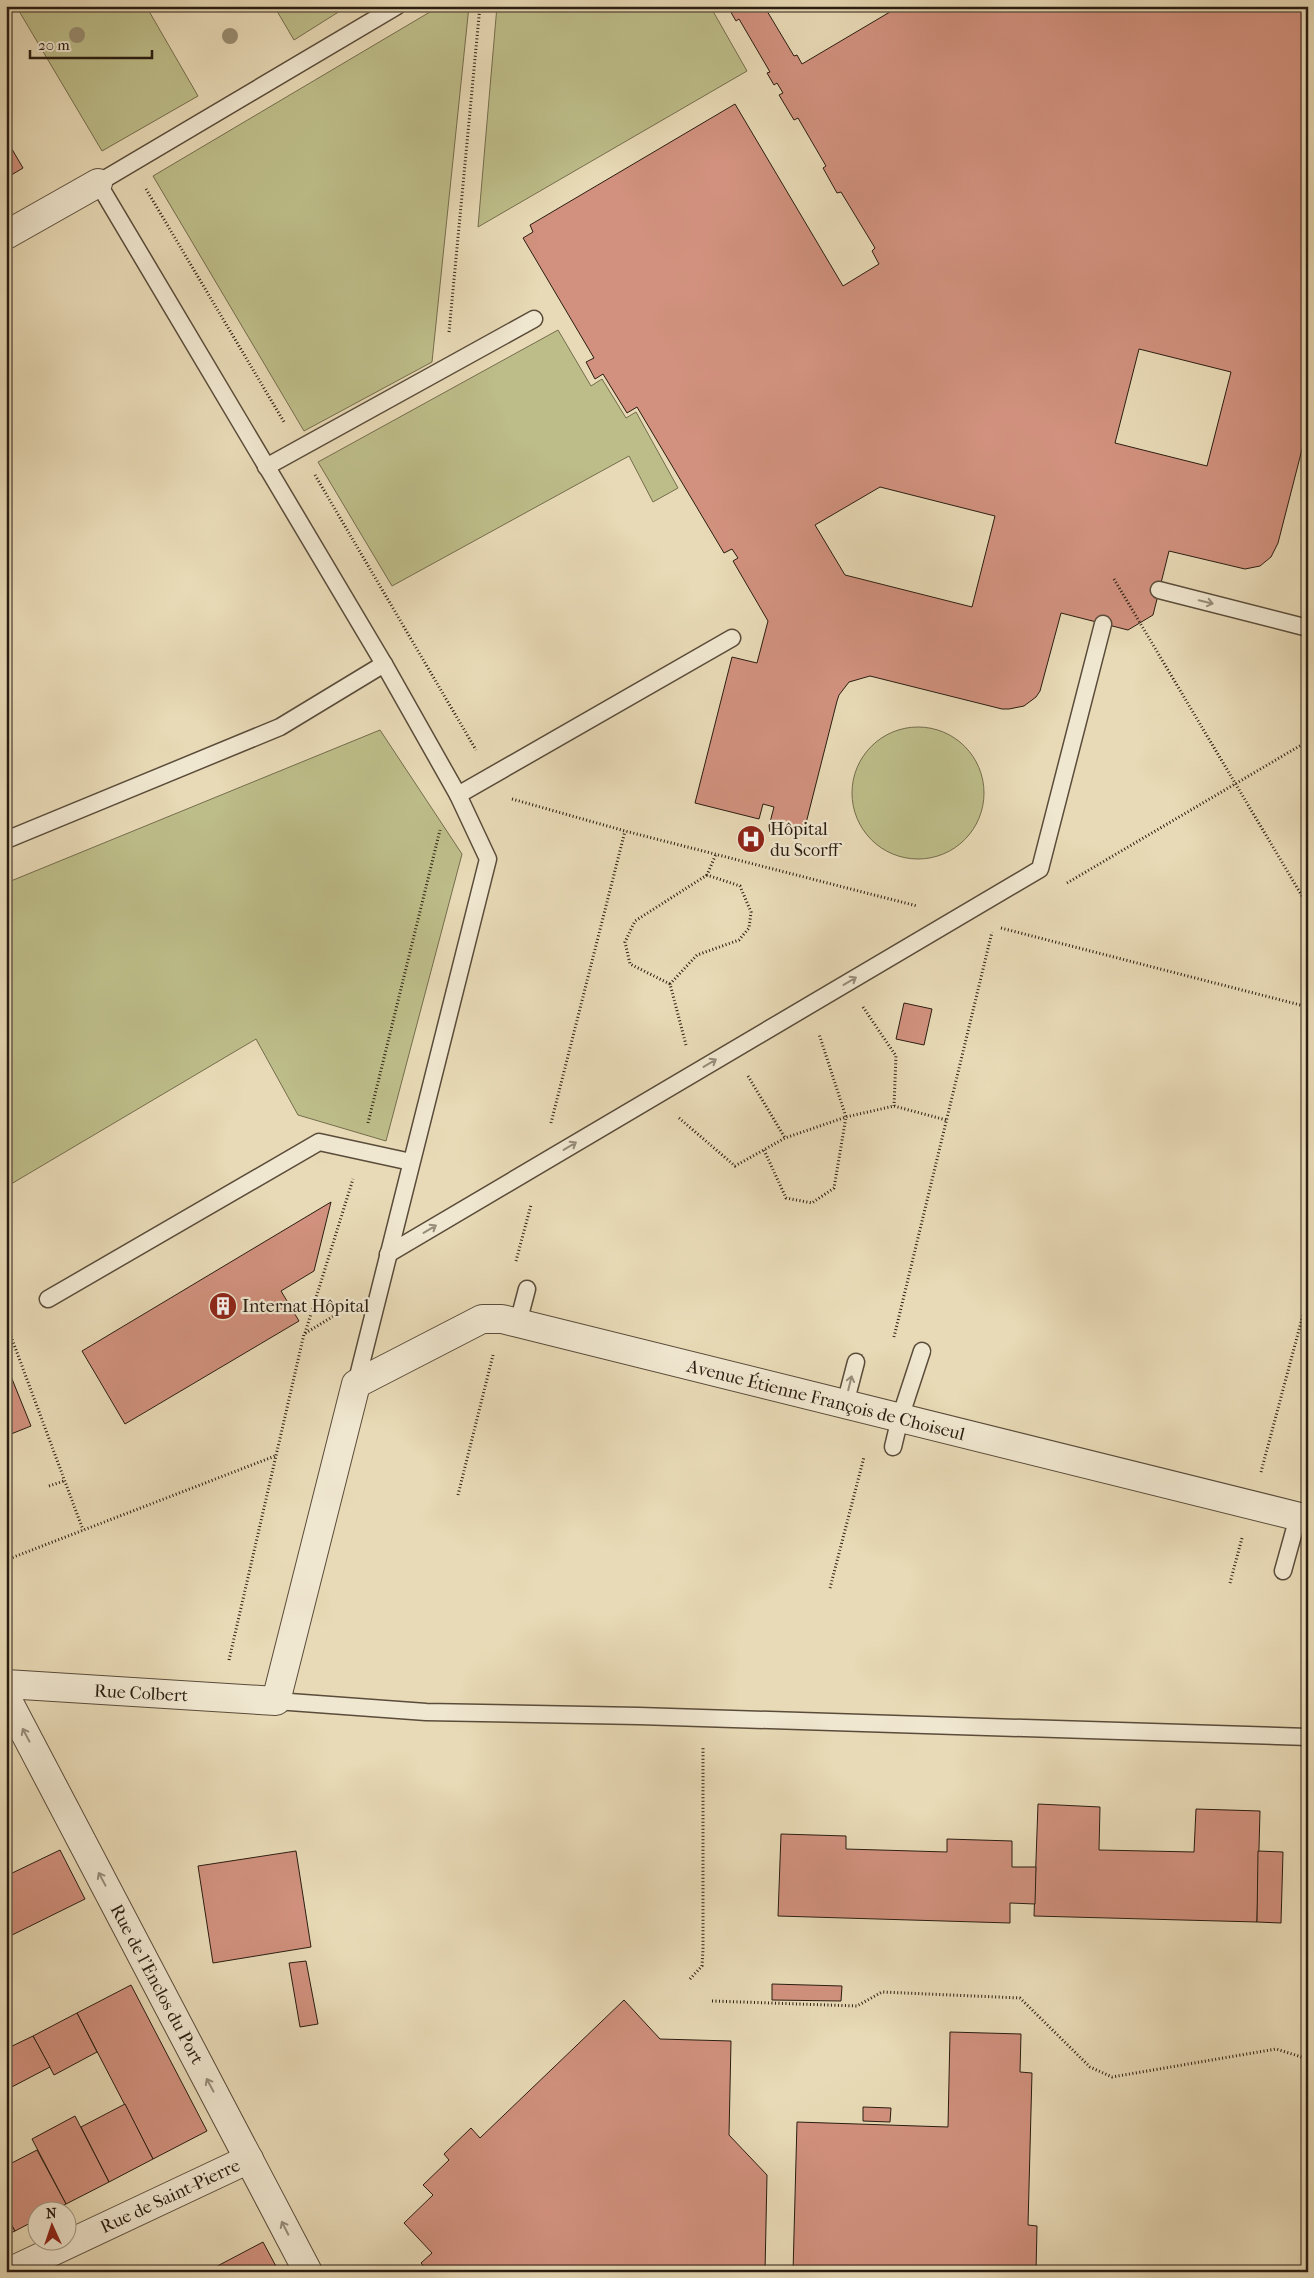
<svg xmlns="http://www.w3.org/2000/svg" width="1314" height="2278" viewBox="0 0 1314 2278" font-family="'IM FELL French Canon',serif">
<style>
.green{fill:#bdbd89;stroke:#746d4d}
.building{fill:#d1917e;stroke:#2a1d11;fill-rule:evenodd}
.lines{fill:none;stroke-linecap:round;stroke-linejoin:round}
.lane-casing{stroke:#5a4c3a;stroke-width:19}
.street-casing{stroke:#5a4c3a;stroke-width:30}
.path{stroke:#2a1d11;stroke-width:3;stroke-dasharray:1 2.5;stroke-linecap:butt}
.lane{stroke:#f0e7d0;stroke-width:16}
.street{stroke:#f0e7d0;stroke-width:28}
.tree{fill:#988c6f}
.oneway{stroke:#978c7a}
.labels{text-anchor:middle;stroke-width:4.5;stroke-linejoin:round;paint-order:stroke}
.poi-label{font-size:18px;fill:#2a1d11;stroke:#f0e7d0;text-anchor:start}
.street-label{font-size:18px;fill:#2a1d11;stroke:#f0e7d0}
</style>
<rect width="100%" height="100%" fill="#e8dab6"/>
<filter id="stains"><feTurbulence type="fractalNoise" baseFrequency=".004" numOctaves="4"/><feColorMatrix values="0 0 0 0 .2 0 0 0 0 .09 0 0 0 0 .02 0 0 0 .5 -.17"/></filter>
<radialGradient id="worn" r=".72"><stop offset=".6" stop-color="#630" stop-opacity="0"/><stop offset="1" stop-color="#630" stop-opacity=".3"/></radialGradient>
<!-- green -->
<g class="green">
<path d="M16,6h130l52,90 -96,55z"/>
<path d="M274,6h74l-54,34z"/>
<path d="M440,6h29l-37,356 -128,69 -151,-255z"/>
<path d="M497,6h213l37,65 -269,156z"/>
<path d="M558,330l33,56 11,-7 24,39 10,-6 42,76 -25,14 -24,-46 -237,130 -74,-124z"/>
<circle cx="918" cy="793" r="66"/>
<path d="M380,730l82,124 -76,287 -88,-26 -42,-76 -250,148v-304z"/>
</g>
<!-- building -->
<g class="building">
<path d="M731,6h33l30,50 3,-1 5,9 98,-58h408v420l-30,117 -7,14 -11,9 -15,3 -76,-18 -16,64 -25,15 -67,-17 -21,78 -4,6 -12,9 -15,3h-7l-132,-33 -21,6 -10,13 -2,6 -34,134 -21,-5 -4,4 -8,-2 -1,-6 5,-19 -11,-3 -4,15 -64,-16 37,-146 25,6 11,-42 -35,-60 5,-3 -6,-9 -8,4 -87,-146 -10,6 -24,-39 -8,5 -9,-17 8,-4 -71,-120 10,-6 -3,-7 205,-121 108,182 36,-22 -7,-13 3,-3 -34,-56 -4,1 -14,-25 3,-2 -28,-48 -4,2 -15,-25 4,-2 -6,-10 -3,2 -7,-12 3,-1 -31,-53 -3,2 -7,-12 3,-1zM1139,349l92,23 -24,94 -92,-23zM880,487l115,29 -23,91 -127,-32 -30,-50z"/>
<path d="M6,139l17,29 -15,9 -2,-3z"/>
<path d="M904,1003l28,6 -8,36 -28,-6z"/>
<path d="M331,1202l-17,69 -33,20 18,30 -174,103 -43,-73z"/>
<path d="M6,1364l25,62 -25,10z"/>
<path d="M1038,1804l62,3 -1,43 95,2 2,-43 64,2 -3,111 -223,-6z"/>
<path d="M781,1834l65,2v13l101,3v-13l65,2v26h24l-1,37 -25,-1v20l-232,-7z"/>
<path d="M60,1850l25,49 -79,39v-62z"/>
<path d="M296,1851l15,96 -98,16 -15,-97z"/>
<path d="M1258,1851l25,1 -2,71 -24,-1z"/>
<path d="M306,1961l12,63 -18,3 -11,-64z"/>
<path d="M772,1984l70,2 -1,15 -69,-1z"/>
<path d="M131,1985l76,146 -54,28 -76,-146z"/>
<path d="M624,2000l36,39 71,2 -2,94 38,40 -2,97h-336l-8,-9 11,-10 -28,-30 29,-28 -10,-10 26,-25 -5,-6 27,-26 9,10z"/>
<path d="M77,2013l20,39 -43,23 -21,-39z"/>
<path d="M950,2032l71,2 -1,38 12,1 -4,152 9,1 -1,46h-243l4,-150 151,5z"/>
<path d="M33,2036l17,31 -44,23v-41z"/>
<path d="M125,2104l28,55 -44,23 -28,-55z"/>
<path d="M863,2107l28,1 -1,14 -27,-1z"/>
<path d="M75,2116l34,66 -43,22 -34,-65z"/>
<path d="M37,2150l29,54 -12,6h-16v9l-23,12 -9,-16v-49z"/>
<path d="M6,2215l9,16 -9,4z"/>
<path d="M263,2242l16,30h-73z"/>
</g>
<g class="lines">
<defs>
<g id="lane">
<path d="M266,467l268,-148"/>
<path d="M1159,590l149,38"/>
<path d="M458,795l274,-157"/>
<path d="M6,840l274,-113 104,-63"/>
<path d="M388,1254l652,-385 63,-245"/>
<path d="M48,1299l271,-157 92,20"/>
<path d="M518,1323l9,-34"/>
<path d="M356,1384l132,-525 -30,-64 -74,-131 -286,-481 299,-177"/>
<path d="M845,1404l11,-42"/>
<path d="M893,1447l7,-29 22,-67"/>
<path d="M1283,1571l15,-54"/>
<path d="M276,1701l150,11 213,4 669,21"/>
</g>
<g id="street">
<path d="M6,235l92,-52"/>
<path d="M6,1684l270,17 80,-317 126,-65h20l16,4 790,196"/>
<path d="M6,1697l302,575"/>
<path d="M9,2272l240,-113"/>
</g>
</defs>
<!-- lane casing -->
<use href="#lane" class="lane-casing"/>
<!-- street casing -->
<use href="#street" class="street-casing"/>
<!-- path -->
<g class="path">
<path d="M146,189l138,233"/>
<path d="M449,332l31,-326"/>
<path d="M315,475l161,275"/>
<path d="M1114,579l194,327"/>
<path d="M512,799l113,32 292,75"/>
<path d="M1067,883l241,-142"/>
<path d="M1001,928l307,79"/>
<path d="M670,984l-40,-20 -5,-22 10,-21 72,-46"/>
<path d="M863,1007l33,49 -2,50"/>
<path d="M686,1045l-16,-61 27,-29 42,-15 10,-12 2,-16 -11,-26 -33,-11 9,-21"/>
<path d="M748,1076l37,62"/>
<path d="M679,1118l56,48 50,-28 61,-21 48,-11 52,14"/>
<path d="M368,1123l72,-293"/>
<path d="M551,1123l74,-292"/>
<path d="M764,1150l22,48 26,5 22,-15 12,-71 -27,-83"/>
<path d="M516,1261l15,-56"/>
<path d="M6,1323l77,207"/>
<path d="M305,1333l48,-154"/>
<path d="M894,1337l98,-405"/>
<path d="M1261,1472l47,-176"/>
<path d="M49,1486l15,-5"/>
<path d="M458,1495l35,-140"/>
<path d="M6,1560l269,-104"/>
<path d="M1230,1583l12,-45"/>
<path d="M830,1588l34,-131"/>
<path d="M229,1660l75,-326 38,-23"/>
<path d="M690,1979l12,-13 1,-16v-203"/>
<path d="M712,2001l145,5 25,-14 138,6 70,69 22,10 164,-28 32,10"/>
</g>
<!-- lane -->
<use href="#lane" class="lane"/>
<!-- street -->
<use href="#street" class="street"/>
</g>
<!-- trees -->
<g class="tree">
<circle cx="77" cy="35" r="8"/>
<circle cx="230" cy="36" r="8"/>
</g>
<!-- one-way arrows -->
<defs><path id="oneway-shaft" d="M-6 0H5M1.5-3L5.5 0L1.5 3" fill="none" stroke-width="1.6" stroke-linecap="round" stroke-linejoin="round" transform="scale(1.25)"/></defs>
<g class="oneway">
<use href="#oneway-shaft" transform="translate(1206 602) rotate(14)"/>
<use href="#oneway-shaft" transform="translate(850 981) rotate(-31)"/>
<use href="#oneway-shaft" transform="translate(710 1063) rotate(-31)"/>
<use href="#oneway-shaft" transform="translate(570 1146) rotate(-31)"/>
<use href="#oneway-shaft" transform="translate(430 1229) rotate(-31)"/>
<use href="#oneway-shaft" transform="translate(850 1383) rotate(-76)"/>
<use href="#oneway-shaft" transform="translate(26 1735) rotate(-118)"/>
<use href="#oneway-shaft" transform="translate(102 1879) rotate(-118)"/>
<use href="#oneway-shaft" transform="translate(210 2085) rotate(-118)"/>
<use href="#oneway-shaft" transform="translate(285 2228) rotate(-117)"/>
</g>
<!-- icons -->
<defs>
<symbol id="hospital-disc" viewBox="-11 -11 22 22"><circle r="9.5" fill="#8f2418" stroke="#f0e7d0"/><path d="M-5-5h3v3.5h4V-5h3V5h-3V1.5h-4V5h-3Z" fill="#fff"/></symbol>
<symbol id="building-disc" viewBox="-11 -11 22 22"><circle r="9.5" fill="#8f2418" stroke="#f0e7d0"/><path d="M-4-6H4V6H1V3H-1V6H-4ZM-2.5-4.3h1.7v1.8h-1.7ZM.8-4.3h1.7v1.8H.8ZM-2.5-1h1.7V.8h-1.7ZM.8-1h1.7V.8H.8Z" fill="#fff"/></symbol>
</defs>
<g fill-rule="evenodd">
<use href="#hospital-disc" x="735" y="823" width="32" height="32"/>
<use href="#building-disc" x="207" y="1290" width="32" height="32"/>
</g>
<g class="labels">
<!-- poi labels -->
<g class="poi-label">
<text x="770" y="835">Hôpital<tspan x="770" dy="21">du Scorff</tspan></text>
<text x="242" y="1312">Internat Hôpital</text>
</g>
<!-- street labels -->
<g class="street-label">
<text transform="translate(826 1400) rotate(14)" y="6">Avenue Étienne François de Choiseul</text>
<text transform="translate(141 1693) rotate(3)" y="6">Rue Colbert</text>
<text transform="translate(157 1984) rotate(62)" y="6">Rue de l'Enclos du Port</text>
<text transform="translate(170 2196) rotate(-25)" y="6">Rue de Saint-Pierre</text>
</g>
</g>
<!-- margin -->
<rect width="1314" height="2278" fill="none" stroke="#e8dab6" stroke-width="25"/>
<rect x="8" y="8" width="1299" height="2263" fill="none" stroke="#2a1d11" stroke-width="2.5"/>
<rect x="12" y="12" width="1289" height="2253" fill="none" stroke="#2a1d11"/>
<!-- north arrow -->
<g transform="translate(52 2226) rotate(357)"><circle r="24" fill="#f0e7d0" stroke="#a19684"/>
<path d="M0-4L9 19L0 12L-9 19Z" fill="#8f2418"/>
<text y="-8" font-size="14" font-weight="bold" text-anchor="middle" fill="#2a1d11">N</text>
</g>
<!-- scale -->
<path d="M30 50v8h122v-8" fill="none" stroke="#2a1d11" stroke-width="2.5"/>
<text x="38" y="50" font-size="15" fill="#2a1d11" stroke="#f0e7d0" stroke-width="4" paint-order="stroke">20 m</text>
<rect width="100%" height="100%" filter="url(#stains)"/>
<rect width="100%" height="100%" fill="url(#worn)"/>
</svg>
